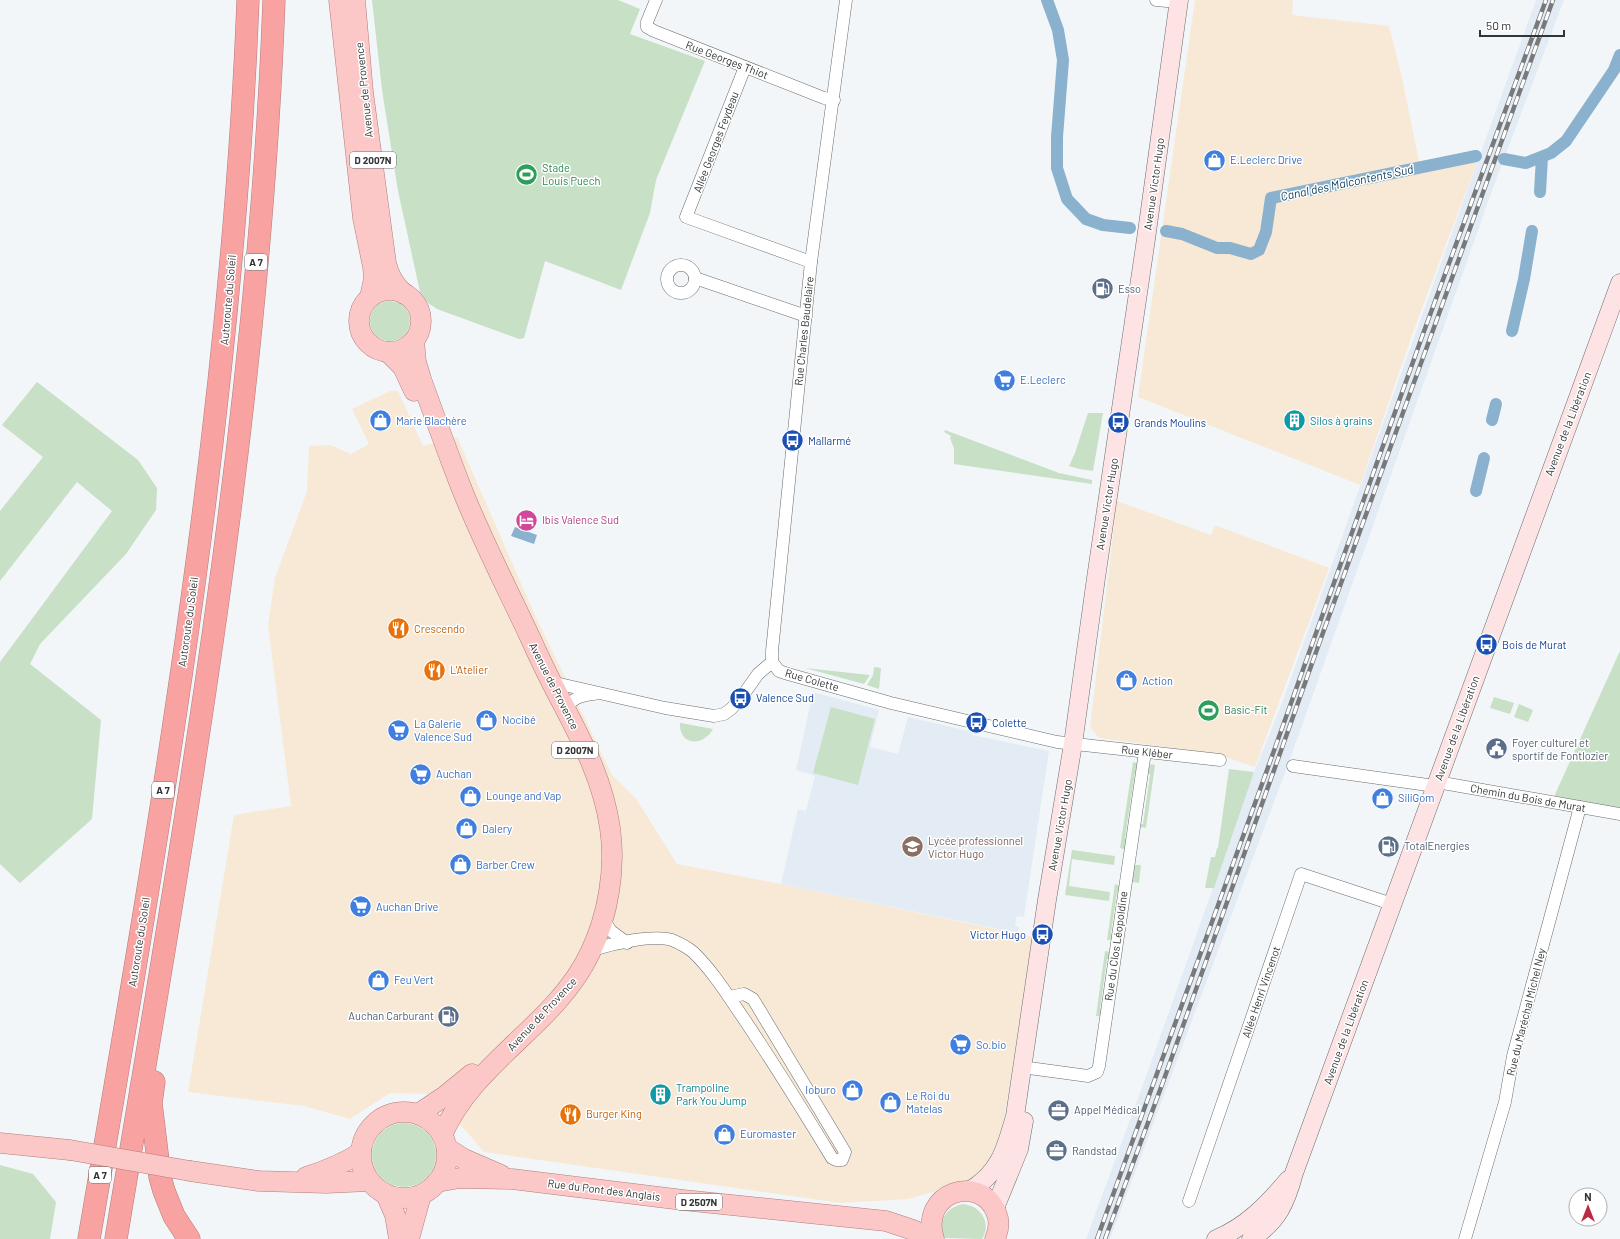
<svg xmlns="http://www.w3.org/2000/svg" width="1620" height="1239" viewBox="0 0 1620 1239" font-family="Barlow,sans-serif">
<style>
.commercial{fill:#f7e9d6}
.built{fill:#e3ecf4}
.green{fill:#c7e0c6}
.water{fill:#8ab1ce}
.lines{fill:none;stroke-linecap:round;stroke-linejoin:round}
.canal{stroke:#8ab1ce;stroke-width:12}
.minor-casing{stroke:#6a6c6e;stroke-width:13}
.secondary-casing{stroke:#6a6c6e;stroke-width:19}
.primary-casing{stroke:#b37c7c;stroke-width:21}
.motorway-casing{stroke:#b37c7c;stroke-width:23}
.minor{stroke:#fff;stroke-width:12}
.secondary{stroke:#fde3e3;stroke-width:18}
.primary{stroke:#fbc7c7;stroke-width:20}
.motorway{stroke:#f8a2a2;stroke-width:22}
.rail-casing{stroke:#78797b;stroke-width:4.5}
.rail{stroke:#fff;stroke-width:3;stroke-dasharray:9;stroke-linecap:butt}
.primary-bridge-casing{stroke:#b37c7c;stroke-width:21;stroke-linecap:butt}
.primary-bridge{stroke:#fbc7c7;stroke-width:20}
.labels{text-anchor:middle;stroke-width:3;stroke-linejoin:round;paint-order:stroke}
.shield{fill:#fff;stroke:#707172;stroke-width:1}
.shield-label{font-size:10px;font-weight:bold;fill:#333435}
.street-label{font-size:11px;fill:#333435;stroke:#fff}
.shop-label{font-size:11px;fill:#366cbe;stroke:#fff;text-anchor:start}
.leisure-label{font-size:11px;fill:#27864d;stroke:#fff;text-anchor:start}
.service-label{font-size:11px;fill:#4e5e75;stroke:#fff;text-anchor:start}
.culture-label{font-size:11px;fill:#0d838f;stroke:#fff;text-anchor:start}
.transit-label{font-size:11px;fill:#164399;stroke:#fff;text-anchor:start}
.hotel-label{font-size:11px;fill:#b23c85;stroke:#fff;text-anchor:start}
.food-label{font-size:11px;fill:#c56008;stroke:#fff;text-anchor:start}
.education-label{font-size:11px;fill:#785e54;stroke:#fff;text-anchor:start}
.water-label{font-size:12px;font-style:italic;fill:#083b58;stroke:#fff}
</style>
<rect width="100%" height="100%" fill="#f3f6f8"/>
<!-- commercial -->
<g class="commercial">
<path d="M1195,0h98l-1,15 97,11 13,52 18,88 13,-1 33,-12 15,-1 -65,172 -56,161 -222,-88z"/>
<path d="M390,391h8l25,55 34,-9 77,176 78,162 25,25 40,64 104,20 253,53 -33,200 -8,21 -24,23 -60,18 -68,4 -357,-51 -17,-20 -39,-38 -38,-1 -40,26 -46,-13 -116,-14 46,-277 57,-9 -23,-181 7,-47 32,-87 2,-45 21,-1 21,9 18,-10 -17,-35z"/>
<path d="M1117,501l94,34 4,-10 114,43 -74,199 -39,-13 -117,-16 -9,-11z"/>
</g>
<!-- built -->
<g class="built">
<path d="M1536,0h28l-72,191 -203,571 -179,477h-24l62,-168 106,-299 26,-64z"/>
<path d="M813,692l66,18 -9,37 28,7 10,-37 65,15 -1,3 77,16 -25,166 -7,-1 -2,10 4,1 -1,6 -237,-49 17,-75 8,2 9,-35 -19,-6z"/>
</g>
<!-- green -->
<g class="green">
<path d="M372,0h246l22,9 -10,25 75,27 -49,119 -6,33 -29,77 -76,-29 -21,77 -5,1 -82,-30 -9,-6 -8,-11 -22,-101 -16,-101z"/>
<circle cx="390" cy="321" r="20"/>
<path d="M37,382l101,78 19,28 -1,22 -30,44 -86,90 -10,20 71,56 -9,99 -72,64 -20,-19v-202l112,-151 -35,-29 -77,99v-70l43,-54 -41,-32z"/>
<path d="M1088,413h15l-10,58 -14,-2 -10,-3 6,-13z"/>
<path d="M945,430l114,43 33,7v4l-138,-20v-16l-4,-10 1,-2 -7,-4z"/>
<path d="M1620,651v163l-68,-13z"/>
<path d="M874,667l7,1 -2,21 -12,-4 6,-10z"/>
<path d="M805,668l65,7 -6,9z"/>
<path d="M1494,697l20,6 -4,11 -20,-6z"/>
<path d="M1519,704l14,6 -5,12 -14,-5z"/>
<path d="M831,707l44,12 -17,66 -45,-12z"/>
<path d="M680,723h1l32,6c-10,18 -34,17 -33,-6z"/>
<path d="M1133,762l4,1 1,9h-3l-10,66 3,1 -2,8 -2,2 -4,-1z"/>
<path d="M1151,764l4,1 -9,63 -5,-1 -2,-3h4l7,-50 -4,-1z"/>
<path d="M1229,769l25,3 -40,116h-9l6,-31h4l2,-9h1z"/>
<path d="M1072,850l43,6 -1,9 -42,-6 -3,27 41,6 -1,9 -44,-6z"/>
<path d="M1134,865h7l-2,18 -7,-1 -1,-3z"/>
<path d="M1115,884l5,2 1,6h-4l-6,41 3,1 -2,6h-5z"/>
<path d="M1105,951l5,1v7h-3l-7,50h3l-3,7h-4z"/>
<circle cx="404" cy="1155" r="32"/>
<path d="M0,1165l33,9 23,28 -6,37h-50z"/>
<path d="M963,1204c18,2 29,19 19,35l-38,-1c-7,-16 2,-31 19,-34z"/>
</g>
<!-- water -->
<path class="water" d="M515,527l22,8 -3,9 -23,-8z"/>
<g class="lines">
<!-- canal -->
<g class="canal">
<path d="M1047,0l11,30 5,30 -6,77v31l10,31 19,20 17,6 27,3"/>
<path d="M1504,159l22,4 25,-10 15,-12 48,-71 6,-15"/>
<path d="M1540,192l2,-35"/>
<path d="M1166,231l16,3 35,14h13l21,6 8,-4 7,-18 5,-34 205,-42"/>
<path d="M1512,331l12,-52 8,-48"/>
<path d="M1492,420l4,-16"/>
<path d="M1476,491l8,-33"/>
</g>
<defs>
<g id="minor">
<path d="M656,0l-9,22v5l7,4 170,67 10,2"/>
<path d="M1156,0l22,2"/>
<path d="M745,67l-59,150 125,45"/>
<circle cx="681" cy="279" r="14"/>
<path d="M695,278l111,38"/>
<path d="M772,662v-11l39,-389 35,-262"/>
<path d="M772,662l7,9 9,3 103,29 166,39 163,18"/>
<path d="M551,682l114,26 49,8 10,-2 7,-5 10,-11 17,-24 14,-12"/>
<path d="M566,711c4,-13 16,-16 28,-17"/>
<path d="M1293,766l142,20"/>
<path d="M1437,782l183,32"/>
<path d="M603,919l8,12 16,12"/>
<path d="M592,950c19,-6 61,-16 80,-10 7,3 15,7 21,12 21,20 37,47 53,70 30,45 58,90 86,136l4,2h6l3,-8 -92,-153 -9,-5 -15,3"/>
<path d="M1029,1068l59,8 9,-4 2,-6 46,-314"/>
<path d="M1189,1201l112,-327 91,30"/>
<path d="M1465,1239l40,-137 8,-46 67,-249"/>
</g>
<g id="secondary">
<path d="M969,1191c31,-18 37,-43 46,-75l32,-216 26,-156 23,-166 50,-339 33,-239"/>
<path d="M995,1208l24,-59 5,-28"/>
<path d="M1216,1239c30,-12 52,-35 72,-59"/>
<path d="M1251,1239c27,-18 35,-36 43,-66l326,-890"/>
</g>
<g id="primary">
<path d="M339,0l24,218 10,49 1,12 -4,18"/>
<path d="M355,0l8,92 23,171c3,13 8,21 18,31"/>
<circle cx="390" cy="321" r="31"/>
<path d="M414,341l2,21 5,17c13,36 26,72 40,108 20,51 45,99 68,148 9,20 18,39 28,58 23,44 46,86 53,135 6,41 -2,88 -20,125 -34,72 -116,108 -148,182"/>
<path d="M388,352l15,15 11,24"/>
<circle cx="404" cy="1155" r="43"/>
<path d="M418,1114l27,-18 27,-22"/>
<path d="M0,1143l70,7"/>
<path d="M447,1148l17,11 37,16"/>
<path d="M190,1171l69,10 67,2 43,-2"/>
<path d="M306,1177c19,-6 37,-13 54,-24"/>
<path d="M437,1182l23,-4 52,1 171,21 203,21 27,9 20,9"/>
<path d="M386,1194l9,21 4,24"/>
<path d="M409,1239l12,-44"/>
<path d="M934,1239c-15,-47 46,-66 62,-27 4,9 3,18 -1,27"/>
</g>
<g id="motorway">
<path d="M154,1082l-3,21 9,74 4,14 10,25 15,23"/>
<path d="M89,1239c70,-410 143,-822 159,-1239"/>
<path d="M116,1239c68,-410 143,-822 158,-1239"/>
</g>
</defs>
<!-- minor casing -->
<use href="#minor" class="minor-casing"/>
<!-- secondary casing -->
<use href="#secondary" class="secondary-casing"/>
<!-- primary casing -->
<use href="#primary" class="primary-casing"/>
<!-- motorway casing -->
<use href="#motorway" class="motorway-casing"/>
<!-- minor -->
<use href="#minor" class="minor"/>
<!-- secondary -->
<use href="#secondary" class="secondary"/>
<!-- primary -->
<use href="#primary" class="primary"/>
<!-- motorway -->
<use href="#motorway" class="motorway"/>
<defs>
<g id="rail">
<path d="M1097,1239l169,-466 157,-439 123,-334"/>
<path d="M1105,1239l58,-157 157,-441 233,-641"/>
</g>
</defs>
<!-- rail casing -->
<use href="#rail" class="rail-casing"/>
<!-- rail -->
<use href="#rail" class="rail"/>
<defs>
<path id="primary-bridge" d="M70,1150l120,21"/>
</defs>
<!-- primary-bridge casing -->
<use href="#primary-bridge" class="primary-bridge-casing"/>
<!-- primary-bridge -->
<use href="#primary-bridge" class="primary-bridge"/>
</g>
<!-- icons -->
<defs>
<symbol id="shop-disc" viewBox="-11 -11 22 22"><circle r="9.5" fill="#3f7fe0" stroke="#fff"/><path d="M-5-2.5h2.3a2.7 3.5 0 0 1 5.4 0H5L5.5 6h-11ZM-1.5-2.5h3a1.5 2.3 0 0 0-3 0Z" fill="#fff"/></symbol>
<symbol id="stadium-disc" viewBox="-11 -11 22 22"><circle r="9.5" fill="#2e9e5b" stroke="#fff"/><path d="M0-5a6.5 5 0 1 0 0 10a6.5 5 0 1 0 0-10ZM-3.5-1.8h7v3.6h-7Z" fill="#fff"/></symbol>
<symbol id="fuel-disc" viewBox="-11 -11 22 22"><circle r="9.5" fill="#5c6f8a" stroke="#fff"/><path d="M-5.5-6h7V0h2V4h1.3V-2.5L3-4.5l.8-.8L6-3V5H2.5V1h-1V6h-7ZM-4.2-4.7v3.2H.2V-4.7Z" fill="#fff"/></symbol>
<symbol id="supermarket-disc" viewBox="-11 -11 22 22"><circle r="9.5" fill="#3f7fe0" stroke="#fff"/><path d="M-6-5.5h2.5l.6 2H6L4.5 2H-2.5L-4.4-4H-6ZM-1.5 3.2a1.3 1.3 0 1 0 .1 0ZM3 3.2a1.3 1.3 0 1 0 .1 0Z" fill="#fff"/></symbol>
<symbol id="building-disc" viewBox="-11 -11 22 22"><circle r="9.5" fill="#0f9aa8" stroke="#fff"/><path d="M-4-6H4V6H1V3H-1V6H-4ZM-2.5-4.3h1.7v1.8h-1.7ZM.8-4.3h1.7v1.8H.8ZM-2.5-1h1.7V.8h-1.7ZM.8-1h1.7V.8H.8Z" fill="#fff"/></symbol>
<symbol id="bus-disc" viewBox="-11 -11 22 22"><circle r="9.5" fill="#1a4fb4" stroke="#fff"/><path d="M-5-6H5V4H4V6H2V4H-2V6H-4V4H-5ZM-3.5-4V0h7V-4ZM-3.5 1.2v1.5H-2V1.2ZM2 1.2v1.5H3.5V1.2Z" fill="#fff"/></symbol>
<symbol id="hotel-disc" viewBox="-11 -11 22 22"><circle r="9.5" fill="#d1479c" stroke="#fff"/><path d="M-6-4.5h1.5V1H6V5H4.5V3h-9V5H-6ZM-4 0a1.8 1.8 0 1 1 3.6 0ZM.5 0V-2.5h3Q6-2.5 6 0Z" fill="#fff"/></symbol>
<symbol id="restaurant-disc" viewBox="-11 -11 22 22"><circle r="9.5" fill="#e8710a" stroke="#fff"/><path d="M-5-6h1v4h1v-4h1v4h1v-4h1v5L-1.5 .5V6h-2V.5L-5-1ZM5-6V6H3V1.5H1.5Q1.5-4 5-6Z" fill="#fff"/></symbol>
<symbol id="civic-disc" viewBox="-11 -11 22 22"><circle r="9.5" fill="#5c6f8a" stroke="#fff"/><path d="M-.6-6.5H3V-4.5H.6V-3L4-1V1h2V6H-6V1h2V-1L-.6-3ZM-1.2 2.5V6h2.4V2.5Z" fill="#fff"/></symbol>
<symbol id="school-disc" viewBox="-11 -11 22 22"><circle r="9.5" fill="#8d6e63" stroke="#fff"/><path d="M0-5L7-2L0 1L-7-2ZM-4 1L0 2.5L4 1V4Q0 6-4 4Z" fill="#fff"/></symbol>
<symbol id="office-disc" viewBox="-11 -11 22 22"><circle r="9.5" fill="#5c6f8a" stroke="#fff"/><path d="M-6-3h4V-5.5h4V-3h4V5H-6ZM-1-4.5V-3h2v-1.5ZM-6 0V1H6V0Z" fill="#fff"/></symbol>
</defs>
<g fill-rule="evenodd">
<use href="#shop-disc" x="1202" y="148" width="25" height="25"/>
<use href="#stadium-disc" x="514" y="162" width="25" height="25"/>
<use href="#fuel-disc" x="1090" y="276" width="25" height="25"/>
<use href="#supermarket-disc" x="992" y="368" width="25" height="25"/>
<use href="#shop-disc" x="368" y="408" width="25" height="25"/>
<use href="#building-disc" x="1282" y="408" width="25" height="25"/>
<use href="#bus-disc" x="1106" y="410" width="25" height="25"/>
<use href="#bus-disc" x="780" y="428" width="25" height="25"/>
<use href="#hotel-disc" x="514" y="508" width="25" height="25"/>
<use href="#restaurant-disc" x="386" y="616" width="25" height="25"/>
<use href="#bus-disc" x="1474" y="632" width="25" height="25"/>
<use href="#restaurant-disc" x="422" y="658" width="25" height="25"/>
<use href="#shop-disc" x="1114" y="668" width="25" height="25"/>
<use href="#bus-disc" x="728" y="686" width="25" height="25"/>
<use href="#stadium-disc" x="1196" y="698" width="25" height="25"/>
<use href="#shop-disc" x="474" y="708" width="25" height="25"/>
<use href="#bus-disc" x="964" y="710" width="25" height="25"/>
<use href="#supermarket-disc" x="386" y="718" width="25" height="25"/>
<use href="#civic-disc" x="1484" y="736" width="25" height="25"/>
<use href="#supermarket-disc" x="408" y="762" width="25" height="25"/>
<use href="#shop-disc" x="458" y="784" width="25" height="25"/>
<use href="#shop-disc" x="1370" y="786" width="25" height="25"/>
<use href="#shop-disc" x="454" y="816" width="25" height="25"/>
<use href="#fuel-disc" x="1376" y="834" width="25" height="25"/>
<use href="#school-disc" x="900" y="834" width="25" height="25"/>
<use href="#shop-disc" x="448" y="852" width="25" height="25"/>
<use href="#supermarket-disc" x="348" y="894" width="25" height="25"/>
<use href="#bus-disc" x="1030" y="922" width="25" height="25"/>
<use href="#shop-disc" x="366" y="968" width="25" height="25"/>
<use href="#fuel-disc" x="436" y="1004" width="25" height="25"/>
<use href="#supermarket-disc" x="948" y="1032" width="25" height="25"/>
<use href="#shop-disc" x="840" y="1078" width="25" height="25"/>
<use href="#building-disc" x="648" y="1082" width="25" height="25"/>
<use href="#shop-disc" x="878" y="1090" width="25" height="25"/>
<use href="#office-disc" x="1046" y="1098" width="25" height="25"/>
<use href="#restaurant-disc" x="558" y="1102" width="25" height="25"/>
<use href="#shop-disc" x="712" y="1122" width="25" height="25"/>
<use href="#office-disc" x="1044" y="1138" width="25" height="25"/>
</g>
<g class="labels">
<!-- shield labels -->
<g class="shield">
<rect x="350" y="152" width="46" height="16" rx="3"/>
<rect x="245" y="254" width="22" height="16" rx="3"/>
<rect x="552" y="742" width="46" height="16" rx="3"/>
<rect x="152" y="782" width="22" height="16" rx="3"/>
<rect x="89" y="1167" width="22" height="16" rx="3"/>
<rect x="676" y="1194" width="46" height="16" rx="3"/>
</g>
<g class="shield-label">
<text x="373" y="164">D 2007N</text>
<text x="256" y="266">A 7</text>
<text x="575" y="754">D 2007N</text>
<text x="163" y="794">A 7</text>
<text x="100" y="1179">A 7</text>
<text x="699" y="1206">D 2507N</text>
</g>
<!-- street labels -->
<g class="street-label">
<text transform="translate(727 60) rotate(21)" y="4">Rue Georges Thiot</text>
<text transform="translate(364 90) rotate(-96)" y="4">Avenue de Provence</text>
<text transform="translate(716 142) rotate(-69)" y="4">Allée Georges Feydeau</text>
<text transform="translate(1154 184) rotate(-82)" y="4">Avenue Victor Hugo</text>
<text transform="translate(228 300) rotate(-85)" y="4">Autoroute du Soleil</text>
<text transform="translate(804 331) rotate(-84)" y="4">Rue Charles Baudelaire</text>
<text transform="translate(1568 424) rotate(-69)" y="4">Avenue de la Libération</text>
<text transform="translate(1107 504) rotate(-81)" y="4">Avenue Victor Hugo</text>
<text transform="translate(188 622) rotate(-82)" y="4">Autoroute du Soleil</text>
<text transform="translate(812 680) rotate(16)" y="4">Rue Colette</text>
<text transform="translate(554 686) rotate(63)" y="4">Avenue de Provence</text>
<text transform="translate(1457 728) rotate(-70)" y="4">Avenue de la Libération</text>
<text transform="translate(1147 752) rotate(6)" y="4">Rue Kléber</text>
<text transform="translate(1528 798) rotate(10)" y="4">Chemin du Bois de Murat</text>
<text transform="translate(1060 825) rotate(-80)" y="4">Avenue Victor Hugo</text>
<text transform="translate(139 942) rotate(-81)" y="4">Autoroute du Soleil</text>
<text transform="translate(1116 946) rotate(-82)" y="4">Rue du Clos Léopoldine</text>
<text transform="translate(1261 992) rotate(-71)" y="4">Allée Henri Vincenot</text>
<text transform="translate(1526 1012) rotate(-76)" y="4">Rue du Maréchal Michel Ney</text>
<text transform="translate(542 1014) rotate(-47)" y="4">Avenue de Provence</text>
<text transform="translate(1346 1032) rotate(-70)" y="4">Avenue de la Libération</text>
<text transform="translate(604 1190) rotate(7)" y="4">Rue du Pont des Anglais</text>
</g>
<!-- shop labels -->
<g class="shop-label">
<text x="1230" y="164">E.Leclerc Drive</text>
<text x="1020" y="384">E.Leclerc</text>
<text x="396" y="425">Marie Blachère</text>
<text x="1142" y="685">Action</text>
<text x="502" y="724">Nocibé</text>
<text x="414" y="728">La Galerie<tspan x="414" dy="13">Valence Sud</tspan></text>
<text x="436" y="778">Auchan</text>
<text x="486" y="800">Lounge and Vap</text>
<text x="1398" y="802">SiliGom</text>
<text x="482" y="833">Dalery</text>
<text x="476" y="869">Barber Crew</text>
<text x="376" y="911">Auchan Drive</text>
<text x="394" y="984">Feu Vert</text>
<text x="976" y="1049">So.bio</text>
<text x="836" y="1094" text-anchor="end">Ioburo</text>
<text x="906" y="1100">Le Roi du<tspan x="906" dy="13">Matelas</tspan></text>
<text x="740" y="1138">Euromaster</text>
</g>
<!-- leisure labels -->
<g class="leisure-label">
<text x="542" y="172">Stade<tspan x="542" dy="13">Louis Puech</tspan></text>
<text x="1224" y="714">Basic-Fit</text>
</g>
<!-- service labels -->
<g class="service-label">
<text x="1118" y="293">Esso</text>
<text x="1512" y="747">Foyer culturel et<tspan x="1512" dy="13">sportif de Fontlozier</tspan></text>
<text x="1404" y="850">TotalEnergies</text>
<text x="434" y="1020" text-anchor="end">Auchan Carburant</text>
<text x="1074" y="1114">Appel Médical</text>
<text x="1072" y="1155">Randstad</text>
</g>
<!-- culture labels -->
<g class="culture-label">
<text x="1310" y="425">Silos à grains</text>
<text x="676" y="1092">Trampoline<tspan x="676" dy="13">Park You Jump</tspan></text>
</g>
<!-- transit labels -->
<g class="transit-label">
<text x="1134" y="427">Grands Moulins</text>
<text x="808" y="445">Mallarmé</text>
<text x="1502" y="649">Bois de Murat</text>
<text x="756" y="702">Valence Sud</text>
<text x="992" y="727">Colette</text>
<text x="1026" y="939" text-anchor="end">Victor Hugo</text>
</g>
<!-- hotel labels -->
<g class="hotel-label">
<text x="542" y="524">Ibis Valence Sud</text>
</g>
<!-- food labels -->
<g class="food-label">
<text x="414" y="633">Crescendo</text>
<text x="450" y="674">L'Atelier</text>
<text x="586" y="1118">Burger King</text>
</g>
<!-- education labels -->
<g class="education-label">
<text x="928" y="845">Lycée professionnel<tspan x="928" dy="13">Victor Hugo</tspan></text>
</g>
<!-- water labels -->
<g class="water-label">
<text transform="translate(1347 183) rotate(-12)" y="4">Canal des Malcontents Sud</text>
</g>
</g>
<!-- north arrow -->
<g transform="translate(1588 1207)"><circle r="19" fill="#ffffff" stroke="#adaeae"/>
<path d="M0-3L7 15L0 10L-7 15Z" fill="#bb2a43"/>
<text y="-6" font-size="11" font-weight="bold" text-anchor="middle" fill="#333435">N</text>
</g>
<!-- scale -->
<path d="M1480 30v6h84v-6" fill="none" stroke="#333435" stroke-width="2"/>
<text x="1486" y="30" font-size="12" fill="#333435" stroke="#ffffff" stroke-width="3" paint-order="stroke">50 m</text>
</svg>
